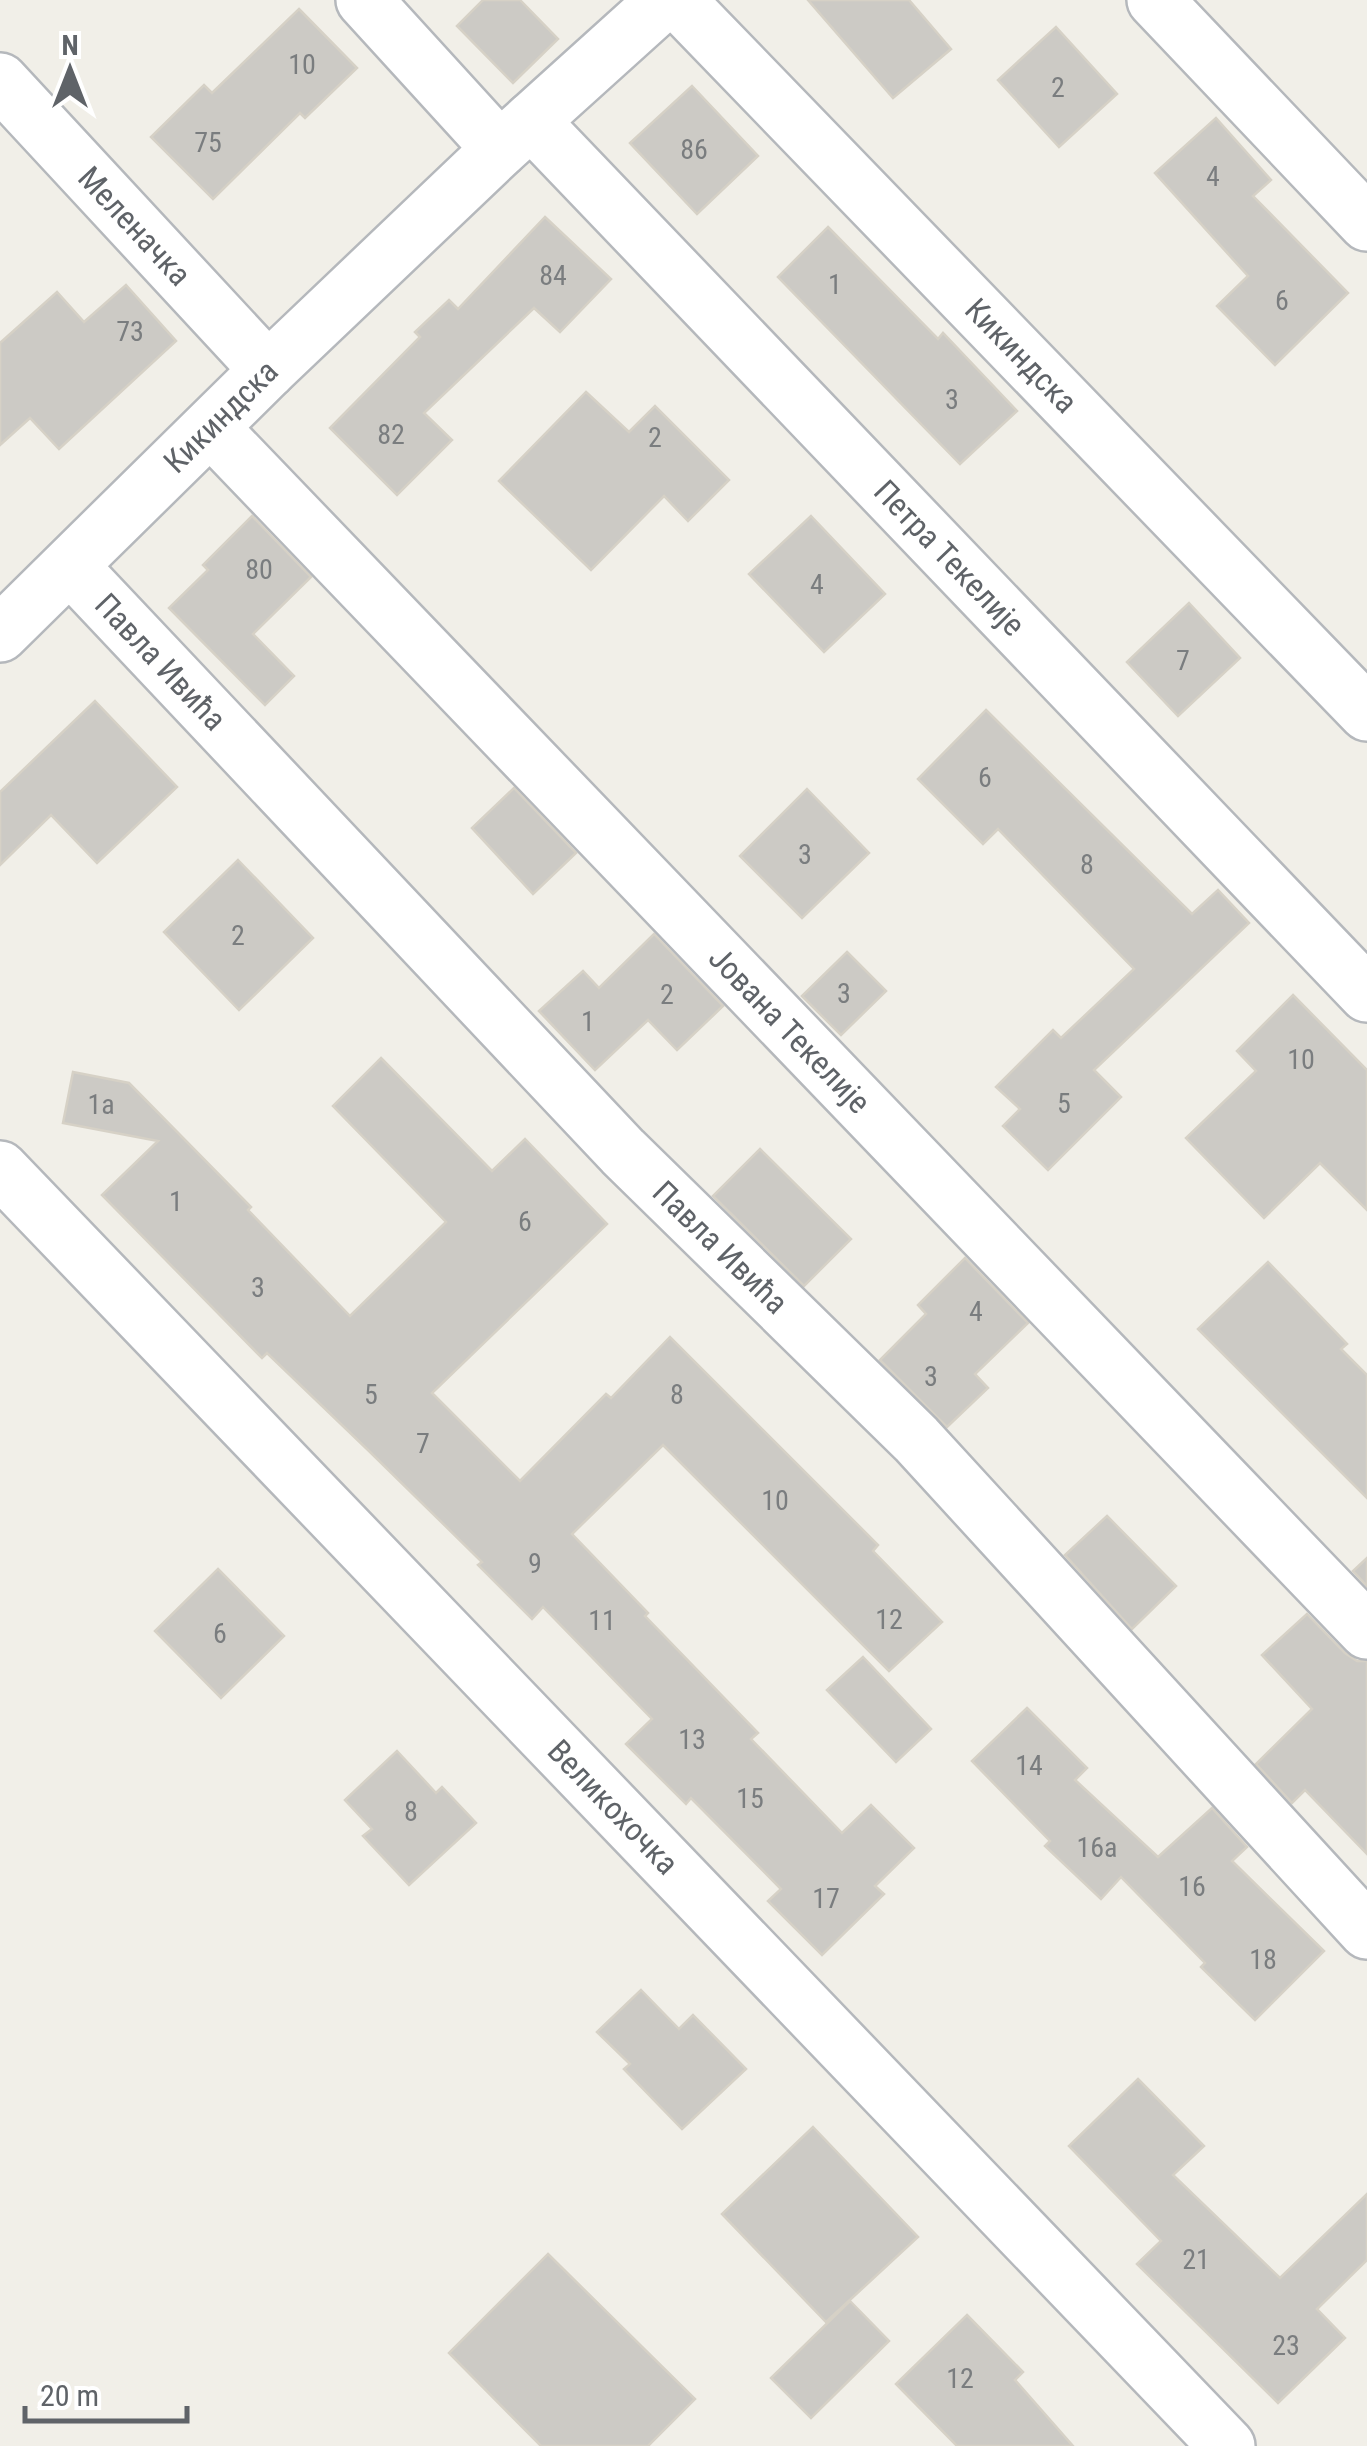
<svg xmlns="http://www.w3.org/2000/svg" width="1367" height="2446" viewBox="0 0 1367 2446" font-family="'Roboto Condensed',sans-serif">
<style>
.building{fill:#cccac5;stroke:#d6d1c6;stroke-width:2.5}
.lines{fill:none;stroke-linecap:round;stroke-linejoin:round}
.minor-casing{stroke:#b5b8bc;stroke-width:60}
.minor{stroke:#fff;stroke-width:55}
.labels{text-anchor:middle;stroke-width:8;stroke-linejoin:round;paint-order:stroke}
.number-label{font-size:28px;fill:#7a7d7f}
.street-label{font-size:32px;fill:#5f6368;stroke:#fff}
</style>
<rect width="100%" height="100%" fill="#f1efe8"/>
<!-- building -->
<g class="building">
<path d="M483,0h37l38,39 -45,44 -56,-57z"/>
<path d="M808,0h101l42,49 -58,49z"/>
<path d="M299,9l58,59 -52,50 -5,-5 -87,86 -62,-62 53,-52 8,8z"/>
<path d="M1056,27l61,67 -58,53 -61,-67z"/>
<path d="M692,86l66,70 -61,58 -67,-71z"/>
<path d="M1216,118l55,62 -18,16 95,97 -73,72 -58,-59 31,-30 -93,-103z"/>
<path d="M545,217l66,62 -51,53 -26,-24 -110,105 28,27 -55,55 -67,-67 90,-91 -5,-5 34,-32 9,9z"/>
<path d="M828,227l110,112 5,-6 74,78 -57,53 -182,-187z"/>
<path d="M126,285l50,56 -117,108 -29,-31 -30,27v-102l57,-51 27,30z"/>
<path d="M586,392l43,40 26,-26 74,74 -41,41 -24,-25 -73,74 -92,-89z"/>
<path d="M252,516l59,61 -58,57 41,42 -29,29 -96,-97 39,-38 -5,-5z"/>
<path d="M811,516l74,78 -61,58 -75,-78z"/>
<path d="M1189,603l51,55 -62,58 -51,-54z"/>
<path d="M95,701l82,86 -80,76 -46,-48 -51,50v-73z"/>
<path d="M986,710l206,204 26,-24 31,33 -155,147 27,27 -73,73 -45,-44 17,-17 -24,-22 57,-57 8,8 73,-69 -136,-140 -15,15 -65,-65z"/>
<path d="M514,788l62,65 -43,41 -61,-66z"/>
<path d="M807,789l62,64 -67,65 -62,-62z"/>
<path d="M238,860l75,78 -74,72 -75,-78z"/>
<path d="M654,934l69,72 -46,44 -29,-30 -53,50 -56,-59 44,-40 16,17z"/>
<path d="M847,952l39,39 -45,44 -39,-39z"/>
<path d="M1293,995l74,75v140l-47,-47 -56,55 -78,-80 70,-67 -19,-20z"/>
<path d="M381,1058l111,113 33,-32 82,85 -175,169 88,88 86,-87 5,4 59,-61 208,208 -5,6 69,71 -53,49 -226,-226 -91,89 76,79 -3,3 113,117 -7,6 91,94 29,-28 43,43 -39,38 9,8 -62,61 -54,-54 13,-12 -90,-91 -5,6 -60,-60 26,-25 -109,-112 -11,12 -54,-54 4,-3 -113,-111 -102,-98 -5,5 -160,-163 56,-54 -95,-18 10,-51 56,11 122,124 -3,3 102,106 96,-94 -113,-116z"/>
<path d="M760,1149l91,90 -47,47 -91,-90z"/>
<path d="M965,1258l63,65 -53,51 13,14 -41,39 -67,-67 46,-46 -8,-9z"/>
<path d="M1268,1262l79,82 -6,5 26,26v123l-169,-169z"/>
<path d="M1107,1516l69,70 -44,43 -67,-74z"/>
<path d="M1367,1558v28l-14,-15z"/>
<path d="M218,1569l66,67 -63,62 -66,-67z"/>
<path d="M1307,1614l38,39 12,8h10v193l-62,-64 -13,13 -36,-39 56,-55 -50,-54z"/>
<path d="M863,1657l68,72 -35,33 -69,-72z"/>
<path d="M1027,1708l60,60 -12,12 83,77 54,-49 35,39 -15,14 92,90 -69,69 -54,-53 4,-4 -84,-86 -20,22 -56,-53 5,-5 -78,-80z"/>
<path d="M397,1751l39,42 6,-6 34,36 -67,62 -46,-49 9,-7 -27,-29z"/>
<path d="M641,1990l38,39 14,-14 53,54 -64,60 -58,-60 6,-5 -33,-32z"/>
<path d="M1138,2079l66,67 -31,29 107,103 87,-84v66l-50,49 28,29 -67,65 -141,-139 24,-23 -92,-95z"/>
<path d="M813,2127l105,110 -92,85 -104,-108z"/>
<path d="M548,2254l147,145 -47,47h-107l-92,-93z"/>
<path d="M850,2301l39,40 -78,77 -40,-40z"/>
<path d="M967,2315l56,57 -8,8 58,66h-116l-61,-62z"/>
</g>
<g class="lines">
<defs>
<g id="minor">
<path d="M364,0l136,149"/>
<path id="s1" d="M677,0l690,713"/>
<path d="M1155,0l212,223"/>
<path id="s2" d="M0,81l268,289"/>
<path id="s3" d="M531,121l836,873"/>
<path id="s4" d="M211,428l1156,1203"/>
<path id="s5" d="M70,566l553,586 293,287 451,492"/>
<path id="s6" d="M0,634l268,-264 232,-221 165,-149"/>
<path id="s7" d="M0,1169l1227,1277"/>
</g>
</defs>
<!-- minor casing -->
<use href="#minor" class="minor-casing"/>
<!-- minor -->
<use href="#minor" class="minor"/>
</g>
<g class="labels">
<!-- number labels -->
<g class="number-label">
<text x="302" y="74">10</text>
<text x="1058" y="97">2</text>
<text x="208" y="152">75</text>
<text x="694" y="159">86</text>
<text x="1213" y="186">4</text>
<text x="553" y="285">84</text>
<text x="835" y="294">1</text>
<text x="1282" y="310">6</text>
<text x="130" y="341">73</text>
<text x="952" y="409">3</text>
<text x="391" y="444">82</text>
<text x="655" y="447">2</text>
<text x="259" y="579">80</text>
<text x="817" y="594">4</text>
<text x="1183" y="670">7</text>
<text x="985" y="787">6</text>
<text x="805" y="864">3</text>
<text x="1087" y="874">8</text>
<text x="238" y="945">2</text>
<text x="844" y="1003">3</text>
<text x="667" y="1004">2</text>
<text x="588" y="1031">1</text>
<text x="1301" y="1069">10</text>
<text x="1064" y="1113">5</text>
<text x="101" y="1114">1a</text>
<text x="176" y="1211">1</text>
<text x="525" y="1231">6</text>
<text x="258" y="1297">3</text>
<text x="976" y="1321">4</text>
<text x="931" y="1386">3</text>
<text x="371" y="1404">5</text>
<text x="677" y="1404">8</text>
<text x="423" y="1453">7</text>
<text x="775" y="1510">10</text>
<text x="535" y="1573">9</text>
<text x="889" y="1629">12</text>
<text x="602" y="1630">11</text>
<text x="220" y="1643">6</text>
<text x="692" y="1749">13</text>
<text x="1029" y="1775">14</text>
<text x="750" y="1808">15</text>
<text x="411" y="1821">8</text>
<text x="1097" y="1857">16a</text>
<text x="1192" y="1896">16</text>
<text x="826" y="1908">17</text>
<text x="1263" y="1969">18</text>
<text x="1196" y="2269">21</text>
<text x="1286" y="2355">23</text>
<text x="960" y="2388">12</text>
</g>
<!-- street labels -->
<g class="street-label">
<text dy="11" stroke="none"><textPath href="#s2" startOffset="198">Меленачка</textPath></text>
<text dy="11" stroke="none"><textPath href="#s1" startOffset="495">Кикиндска</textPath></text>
<text dy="11" stroke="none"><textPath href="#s6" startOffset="310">Кикиндска</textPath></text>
<text dy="11" stroke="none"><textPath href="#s3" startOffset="605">Петра Текелије</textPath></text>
<text dy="11" stroke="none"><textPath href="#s5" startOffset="132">Павла Ивића</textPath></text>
<text dy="11" stroke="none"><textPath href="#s4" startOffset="835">Јована Текелије</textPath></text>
<text dy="11" stroke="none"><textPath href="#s5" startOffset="942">Павла Ивића</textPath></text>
<text dy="11" stroke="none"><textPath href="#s7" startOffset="885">Великохочка</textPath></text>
</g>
</g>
<!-- north arrow -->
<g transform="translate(70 70)" stroke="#ffffff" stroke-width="8" paint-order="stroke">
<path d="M0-8L18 38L0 25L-18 38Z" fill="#5f6368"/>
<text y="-15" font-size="28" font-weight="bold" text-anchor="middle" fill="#5f6368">N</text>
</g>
<!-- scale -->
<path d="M25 2406v15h162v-15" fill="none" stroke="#5f6368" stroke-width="5"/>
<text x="40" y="2406" font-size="30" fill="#5f6368" stroke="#ffffff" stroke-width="8" paint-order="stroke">20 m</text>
</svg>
